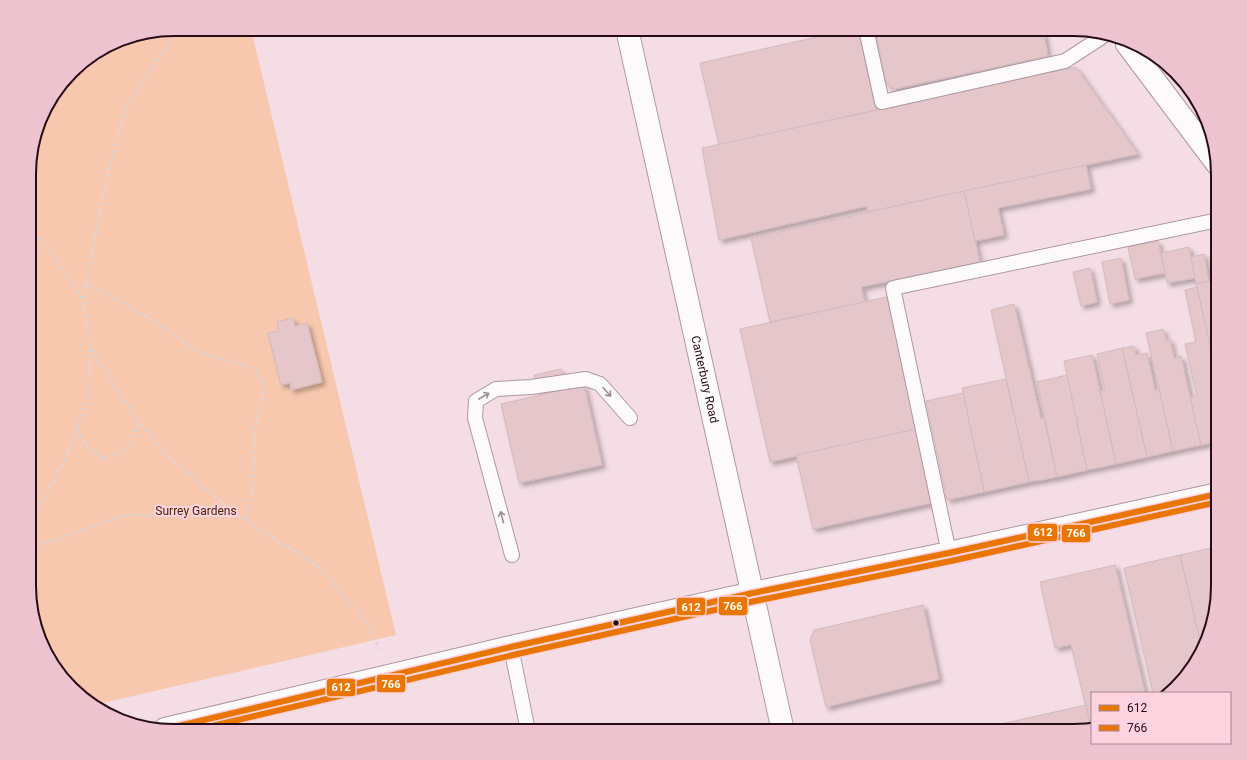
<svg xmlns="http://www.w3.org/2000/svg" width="1247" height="760" viewBox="0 0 1247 760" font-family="Roboto,sans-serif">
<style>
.green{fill:#f8c8ae}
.building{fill:#e5c6ca;stroke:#d2babe;filter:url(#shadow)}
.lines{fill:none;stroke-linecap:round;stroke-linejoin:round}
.service-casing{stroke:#ae98a0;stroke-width:16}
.minor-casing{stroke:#ae98a0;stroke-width:24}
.tertiary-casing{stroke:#ae98a0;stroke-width:24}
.secondary-casing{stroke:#ae98a0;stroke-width:24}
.primary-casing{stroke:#ae98a0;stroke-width:24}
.path{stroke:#dcd4d7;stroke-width:2.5;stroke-dasharray:3 3;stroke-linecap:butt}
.service{stroke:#fdfafb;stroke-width:14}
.minor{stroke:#fdfafb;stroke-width:22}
.tertiary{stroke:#fdfafb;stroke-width:22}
.secondary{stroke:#fdfafb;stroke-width:22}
.primary{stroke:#fdfafb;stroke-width:22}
.bus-1-casing{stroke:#fed3e0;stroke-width:9}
.bus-2-casing{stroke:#fed3e0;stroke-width:9}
.bus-1{stroke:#e97602;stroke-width:6}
.bus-2{stroke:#e97602;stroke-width:6}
.oneway{stroke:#9c8f94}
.bus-dot{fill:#250c16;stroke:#fed3e0;stroke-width:1.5}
.labels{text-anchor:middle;stroke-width:4;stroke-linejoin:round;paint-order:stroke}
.street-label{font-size:12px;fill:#250c16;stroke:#fed3e0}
.park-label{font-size:12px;fill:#4a2300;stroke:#fed3e0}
.rim{fill:none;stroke:#250c16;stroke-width:2}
.line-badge{stroke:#fed3e0;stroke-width:1.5}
.badge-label{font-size:11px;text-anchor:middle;font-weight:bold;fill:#fff}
</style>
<defs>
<filter id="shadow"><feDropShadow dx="3.5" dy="3.5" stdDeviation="2" flood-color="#0004"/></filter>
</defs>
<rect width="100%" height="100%" fill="#f4dde4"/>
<!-- green -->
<path class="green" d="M174,29h77l145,606 -302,70 -41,-38 -23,-62v-450l14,-46 34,-44 40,-25z"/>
<!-- building -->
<g class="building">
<path d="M853,29h5l18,81 -157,35 -19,-82z"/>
<path d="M875,29h168l5,27 -154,33 -8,-6z"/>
<path d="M1076,67l62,87 -270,58 -1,-6 -148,34 -17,-92z"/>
<path d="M1086,165l5,24 -93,19 6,27 -29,6 -11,-50z"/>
<path d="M964,191l16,71 -119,25 4,15 -95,20 -19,-84z"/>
<path d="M1158,241l7,32 -30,6 -7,-32z"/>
<path d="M1189,247l6,31 -28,5 -6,-30z"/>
<path d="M1204,254l5,27 -13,3 -5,-27z"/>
<path d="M1121,258l8,42 -19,4 -8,-42z"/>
<path d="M1090,268l7,34 -16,4 -8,-34z"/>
<path d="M1218,279v102l-22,-97z"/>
<path d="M1197,287l21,94v61l-17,3 -11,-47 7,-2 -12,-52 11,-2 -11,-52z"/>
<path d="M887,297l29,132 -146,33 -30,-133z"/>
<path d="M1014,304l27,115 3,-1 13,59 -28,5 -38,-172z"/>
<path d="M293,318l2,8 12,-3 15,59 -31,8 -1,-7 -9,2 -13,-52 11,-2 -2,-9z"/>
<path d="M1163,329l3,11 4,-1 4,19 7,-2 20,89 -28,6 -27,-118z"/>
<path d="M1134,346l2,9 11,-2 8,37 4,-1 14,62 -26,6 -25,-109z"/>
<path d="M1122,348l25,109 -31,7 -16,-73 5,-1 -8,-36z"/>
<path d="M1092,355l24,109 -29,6 -23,-109z"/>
<path d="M561,369l5,20 -27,6 -5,-20z"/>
<path d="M1067,375l20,95 -30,7 -20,-95z"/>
<path d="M1006,379l23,103 -45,10 -22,-104z"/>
<path d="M584,385l18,80 -83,18 -18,-79z"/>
<path d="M963,393l21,99 -37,8 -21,-99z"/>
<path d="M916,429l15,74 -118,26 -17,-74z"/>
<path d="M1211,548l7,6v42l-16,53 -22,-94z"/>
<path d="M1180,555l22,94 -3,10 -35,34h-11l-29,-125z"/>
<path d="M1115,565l30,128h-53l-1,35 -20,-83 -16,3 -15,-66z"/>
<path d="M923,605l16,74 -113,28 -16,-67 4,-10z"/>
<path d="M1086,705l5,23 -8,3h-81l-1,-7z"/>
</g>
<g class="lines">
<defs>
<g id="service">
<path d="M866,29l16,73 183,-41 37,-24"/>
<path d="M949,553l-56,-265 325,-68"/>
<path d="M512,555l-37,-137 1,-17 20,-12 35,-2 55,-8 14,5 30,34"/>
<path d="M511,647l17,84"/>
</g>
<path id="minor" d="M1127,44l91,121"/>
<path id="tertiary" d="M165,729l346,-82 242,-54"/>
<path id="secondary" d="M753,593l196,-40 269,-59"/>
<g id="primary">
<path id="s1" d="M627,29l156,702"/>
</g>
</defs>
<!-- service casing -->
<use href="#service" class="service-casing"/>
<!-- minor casing -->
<use href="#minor" class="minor-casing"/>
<!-- tertiary casing -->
<use href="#tertiary" class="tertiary-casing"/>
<!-- secondary casing -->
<use href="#secondary" class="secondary-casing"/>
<!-- primary casing -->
<use href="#primary" class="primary-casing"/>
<!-- path -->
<g class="path">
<path d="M178,29l-53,80 -20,76 -22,114 8,49 47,74 34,37 60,52 88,57 48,55 11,26"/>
<path d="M30,229l20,22 33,48"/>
<path d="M86,284l47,24 66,44 56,17 10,18 -10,40 -2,59 -8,34"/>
<path d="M77,430l10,17 17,12c24,-9 27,-12 34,-37"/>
<path d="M30,525l37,-70 21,-58 2,-48"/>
<path d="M30,550l17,-8 79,-27 113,1"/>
</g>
<!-- service -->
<use href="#service" class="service"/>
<!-- minor -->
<use href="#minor" class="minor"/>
<!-- tertiary -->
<use href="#tertiary" class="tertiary"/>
<!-- secondary -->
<use href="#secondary" class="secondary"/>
<!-- primary -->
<use href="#primary" class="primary"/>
<defs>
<path id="bus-1" d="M166,729l345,-82 242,-54 196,-40 269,-59"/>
<path id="bus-2" d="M191,731l322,-76 242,-54 196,-40 267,-59"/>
</defs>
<!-- bus-1 casing -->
<use href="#bus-1" class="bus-1-casing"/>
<!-- bus-2 casing -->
<use href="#bus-2" class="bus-2-casing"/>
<!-- bus-1 -->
<use href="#bus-1" class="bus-1"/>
<!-- bus-2 -->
<use href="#bus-2" class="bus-2"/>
</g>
<!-- one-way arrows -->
<defs><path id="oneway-shaft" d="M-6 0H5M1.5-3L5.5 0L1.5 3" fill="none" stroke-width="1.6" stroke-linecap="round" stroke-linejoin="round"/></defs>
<g class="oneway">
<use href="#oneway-shaft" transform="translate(607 392) rotate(48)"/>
<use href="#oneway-shaft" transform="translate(484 396) rotate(-30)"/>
<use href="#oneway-shaft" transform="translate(502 517) rotate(-105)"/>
</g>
<!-- markers -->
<circle class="bus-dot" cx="616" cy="623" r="3.5"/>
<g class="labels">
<!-- street labels -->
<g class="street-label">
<text dy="4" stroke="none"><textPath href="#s1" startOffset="359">Canterbury Road</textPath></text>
</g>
<!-- park labels -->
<g class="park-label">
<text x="196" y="515">Surrey Gardens</text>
</g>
</g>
<!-- crop -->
<path d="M0 0H1247V760H0ZM174 36H1073A138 138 0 0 1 1211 174V586A138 138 0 0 1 1073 724H174A138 138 0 0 1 36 586V174A138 138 0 0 1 174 36Z" fill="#edc3d0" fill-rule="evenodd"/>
<path class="rim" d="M174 36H1073A138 138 0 0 1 1211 174V586A138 138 0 0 1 1073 724H174A138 138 0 0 1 36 586V174A138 138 0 0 1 174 36Z"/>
<g class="line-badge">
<rect x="1027" y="523" width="31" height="19" rx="4" fill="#e97602"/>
<rect x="1061" y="524" width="30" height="19" rx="4" fill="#e97602"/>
<rect x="718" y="596" width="30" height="20" rx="4" fill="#e97602"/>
<rect x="676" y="597" width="30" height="19" rx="4" fill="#e97602"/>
<rect x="376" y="674" width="30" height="19" rx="4" fill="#e97602"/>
<rect x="326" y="678" width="30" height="19" rx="4" fill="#e97602"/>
</g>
<g class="badge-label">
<text x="1043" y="536">612</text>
<text x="1076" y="537">766</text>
<text x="733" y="610">766</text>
<text x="691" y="611">612</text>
<text x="391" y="688">766</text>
<text x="341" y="691">612</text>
</g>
<!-- legend -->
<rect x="1091" y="692" width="140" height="52" fill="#fed3e0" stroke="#a7838f"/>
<rect x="1099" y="705" width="20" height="6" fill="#e97602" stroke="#a7838f"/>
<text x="1127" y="712" font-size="12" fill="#250c16">612</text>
<rect x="1099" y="725" width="20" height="6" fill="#e97602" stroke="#a7838f"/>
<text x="1127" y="732" font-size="12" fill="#250c16">766</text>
</svg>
